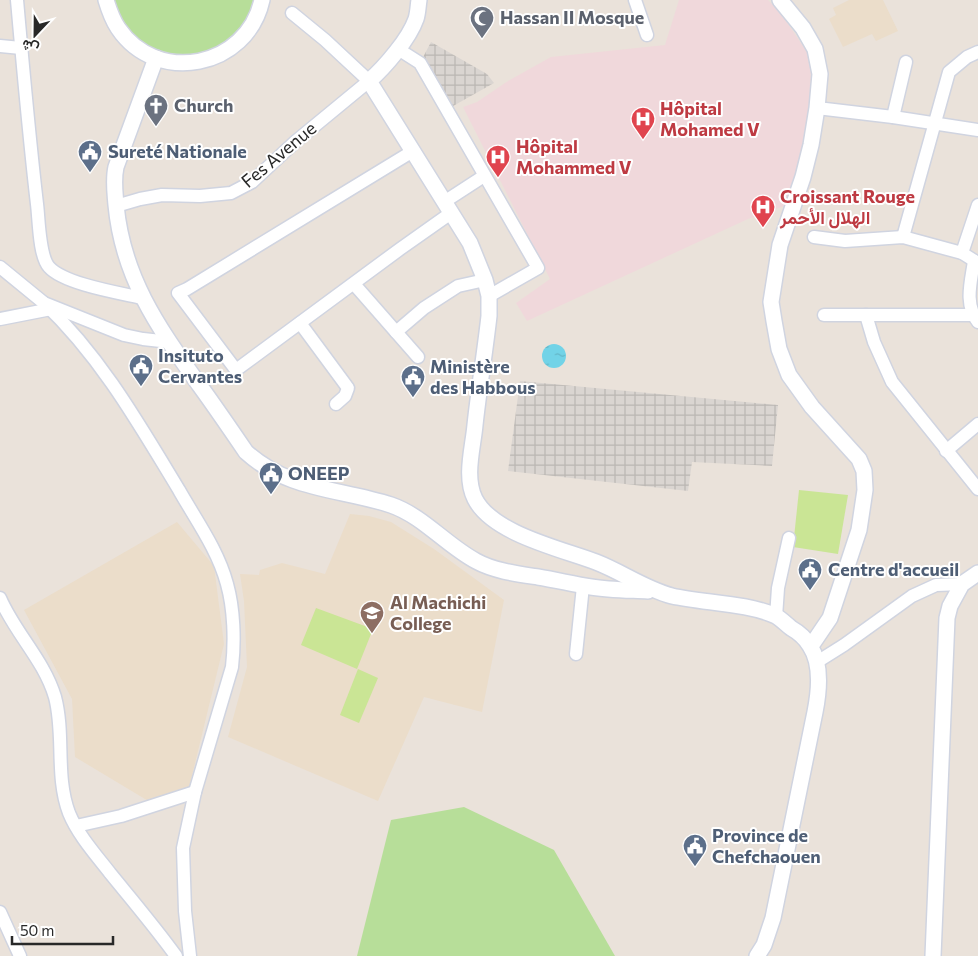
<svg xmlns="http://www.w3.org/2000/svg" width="978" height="956" viewBox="0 0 978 956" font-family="Commissioner,Vazirmatn,sans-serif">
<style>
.education{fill:#ebddca}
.medical{fill:#f0d8db}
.green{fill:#b7de99}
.pitch{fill:#cae595}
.plaza{fill:url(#plaza-grid)}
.water{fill:url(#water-ripples)}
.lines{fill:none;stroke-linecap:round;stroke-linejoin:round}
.minor-casing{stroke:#d0d4e0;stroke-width:15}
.tertiary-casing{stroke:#d0d4e0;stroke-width:18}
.minor{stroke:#fff;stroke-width:12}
.tertiary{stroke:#fff;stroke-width:15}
.labels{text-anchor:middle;stroke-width:4;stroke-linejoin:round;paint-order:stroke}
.worship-label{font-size:18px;font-weight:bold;fill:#5b616d;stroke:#fff;text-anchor:start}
.health-label{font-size:18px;font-weight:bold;fill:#be3a42;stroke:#fff;text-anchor:start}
.service-label{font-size:18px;font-weight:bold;fill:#4e5e75;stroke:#fff;text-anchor:start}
.street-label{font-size:18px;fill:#282828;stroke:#fff}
.education-label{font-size:18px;font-weight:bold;fill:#785e54;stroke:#fff;text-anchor:start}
</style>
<defs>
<pattern id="plaza-grid" width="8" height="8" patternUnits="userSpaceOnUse" patternTransform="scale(1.25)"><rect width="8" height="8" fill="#dad5d1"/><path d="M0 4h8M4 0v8" fill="none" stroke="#bbb7b3"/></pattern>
<pattern id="water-ripples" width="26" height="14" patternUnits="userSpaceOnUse" patternTransform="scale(1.25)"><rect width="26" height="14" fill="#72d3e7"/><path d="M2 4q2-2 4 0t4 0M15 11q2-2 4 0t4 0" fill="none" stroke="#63b5c6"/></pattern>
</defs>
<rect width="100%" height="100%" fill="#eae2da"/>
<!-- education -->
<g class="education">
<path d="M849,0h34l15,31 -22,10 -4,-7 -29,13 -14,-28 7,-4 -3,-7z"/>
<path d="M350,514l19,2 22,6 43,27 70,51 -22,112 -58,-15 -46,104 -150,-64 19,-70 -3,-66 -4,-27 19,1 1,-5 22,-7 43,11z"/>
<path d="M177,522l37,44 10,78 -36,148 -38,10 -75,-45 -3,-58 -48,-89z"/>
</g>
<!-- medical -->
<path class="medical" d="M679,0h89l14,15 29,43 -1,62 -9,41 -17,45 -36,13 -221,102 -11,-18 34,-24 -87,-172 14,-5 31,-21 43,-24 114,-12z"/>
<!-- green -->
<g class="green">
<path d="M114,0h141c-3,10 -7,20 -13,28 -28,36 -82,36 -112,3 -8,-9 -12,-20 -16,-31z"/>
<path d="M464,807l90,43 61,106h-258l34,-136z"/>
</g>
<!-- pitch -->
<g class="pitch">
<path d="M799,490l49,5 -10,59 -45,-7z"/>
<path d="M316,608l57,21 -16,40 -56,-24z"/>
<path d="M358,669l20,9 -19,45 -19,-8z"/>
</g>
<!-- plaza -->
<g class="plaza">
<path d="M431,42l56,32 7,9 -48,27 -26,-47z"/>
<path d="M520,381l258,24 -6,61 -80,-4 -4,29 -180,-20z"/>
</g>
<!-- water -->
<circle class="water" cx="554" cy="356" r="12"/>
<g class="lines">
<defs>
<g id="minor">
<path d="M17,0c6,68 12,136 20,204 2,16 2,52 12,63 15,17 71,26 93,31"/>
<path d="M635,0l12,35"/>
<path d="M0,46l21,2"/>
<path d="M398,49l22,14 118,205 -49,28"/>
<path d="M817,108l76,9 85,13"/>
<path d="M893,117l13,-55"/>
<path d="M413,151l-226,138 -9,4 58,77 164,-121 51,-36"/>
<path d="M444,202l40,-26"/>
<path d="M116,206l24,-7 22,-4 38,1 31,-3 21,-11 43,-40 74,-61 -44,-41 -33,-27"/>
<path d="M814,237l31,4 58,-4 59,16 16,10"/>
<path d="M903,237l46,-165 18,-15 11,-5"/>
<path d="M962,253l16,-48"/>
<path d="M974,261c-3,21 -10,43 4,61"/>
<path d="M0,267l44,36 80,32 19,4 27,3"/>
<path d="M354,284l64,73"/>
<path d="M44,303c57,54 95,121 135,187 17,30 39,60 48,94 7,25 8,57 5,83l-37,125 -12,56 2,63 5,45"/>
<path d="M824,315h148"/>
<path d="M866,315l8,27 18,40 86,107"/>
<path d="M0,319l51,-10"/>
<path d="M300,323l48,65 -3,8 -9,8"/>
<path d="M396,332l28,-24 34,-22 27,-6"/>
<path d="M946,451l32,-27"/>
<path d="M0,598c15,35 44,62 55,99 10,38 0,79 14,116 9,22 27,42 41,60 22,27 45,54 66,83"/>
<path d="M776,617l2,-29 11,-50"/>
<path d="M576,654l7,-68"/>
<path d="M817,662l27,-17 68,-49 24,-11 26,-1"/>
<path d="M76,826l45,-10 74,-24"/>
<path d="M0,912l20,44"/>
</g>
<g id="tertiary">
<path d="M106,0c3,10 6,19 12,28 39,58 129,40 144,-28"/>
<path d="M419,0c-1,6 -1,13 -3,19 -7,20 -31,48 -47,62l101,162 15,37 4,16v20c-4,36 -10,72 -14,109 -2,23 -11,52 0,74 18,35 87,50 121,63 26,10 49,27 76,34 31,7 76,7 104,20 5,3 10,8 15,12 7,4 15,11 19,18 12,18 9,46 5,66l-42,206 -9,27 -7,11"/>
<path d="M780,0l23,28 12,21 5,25 -3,34 -6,37 -8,32 -23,68 -9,57 3,19 5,28 10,26 23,32 47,52 5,12 1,19 -6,40 -29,88 -19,28"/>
<path d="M156,58l-40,109c-3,13 -1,25 0,38 7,74 43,123 84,181 16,22 31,44 46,66 43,39 93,36 145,53 32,11 55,40 85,56 18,10 42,13 62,16 18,3 35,7 53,10 18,3 38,3 57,4"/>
<path d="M933,956l14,-338 3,-12 12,-22 16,-11"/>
</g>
</defs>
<!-- minor casing -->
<use href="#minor" class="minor-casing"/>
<!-- tertiary casing -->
<use href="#tertiary" class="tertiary-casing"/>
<!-- minor -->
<use href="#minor" class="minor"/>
<!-- tertiary -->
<use href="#tertiary" class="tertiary"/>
</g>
<!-- icons -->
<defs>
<symbol id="mosque-pin" viewBox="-11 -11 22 30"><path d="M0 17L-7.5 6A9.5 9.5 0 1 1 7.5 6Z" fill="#6b7280" stroke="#fff"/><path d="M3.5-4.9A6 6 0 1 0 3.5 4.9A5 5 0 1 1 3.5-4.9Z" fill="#fff"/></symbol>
<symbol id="church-pin" viewBox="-11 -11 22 30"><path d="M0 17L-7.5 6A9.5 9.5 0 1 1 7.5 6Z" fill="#6b7280" stroke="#fff"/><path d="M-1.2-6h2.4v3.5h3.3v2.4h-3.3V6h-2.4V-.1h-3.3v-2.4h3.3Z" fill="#fff"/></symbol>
<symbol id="hospital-pin" viewBox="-11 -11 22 30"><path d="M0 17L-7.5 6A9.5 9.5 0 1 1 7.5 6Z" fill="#e0444e" stroke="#fff"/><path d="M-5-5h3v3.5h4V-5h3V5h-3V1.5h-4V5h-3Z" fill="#fff"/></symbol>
<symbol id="civic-pin" viewBox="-11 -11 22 30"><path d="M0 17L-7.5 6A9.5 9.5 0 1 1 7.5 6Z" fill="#5c6f8a" stroke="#fff"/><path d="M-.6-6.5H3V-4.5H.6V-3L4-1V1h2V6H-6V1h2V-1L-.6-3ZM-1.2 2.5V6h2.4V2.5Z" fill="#fff"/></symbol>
<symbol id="university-pin" viewBox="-11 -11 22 30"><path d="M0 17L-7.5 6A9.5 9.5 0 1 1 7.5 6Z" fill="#8d6e63" stroke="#fff"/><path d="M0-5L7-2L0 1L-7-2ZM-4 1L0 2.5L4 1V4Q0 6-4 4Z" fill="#fff"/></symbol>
</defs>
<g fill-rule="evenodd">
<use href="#mosque-pin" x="468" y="4" width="28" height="38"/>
<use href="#church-pin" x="142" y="92" width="28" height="38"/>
<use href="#hospital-pin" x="629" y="105" width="28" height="38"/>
<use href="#civic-pin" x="76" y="138" width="28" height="38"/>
<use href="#hospital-pin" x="484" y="143" width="28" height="38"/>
<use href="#hospital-pin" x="749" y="193" width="28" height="38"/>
<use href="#civic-pin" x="127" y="352" width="28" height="38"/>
<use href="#civic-pin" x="399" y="363" width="28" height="38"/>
<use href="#civic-pin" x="257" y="460" width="28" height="38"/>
<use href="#civic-pin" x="796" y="556" width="28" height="38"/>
<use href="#university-pin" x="358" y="599" width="28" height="38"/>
<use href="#civic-pin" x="681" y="832" width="28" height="38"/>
</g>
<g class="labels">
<!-- worship labels -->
<g class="worship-label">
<text x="500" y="24">Hassan II Mosque</text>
<text x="174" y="112">Church</text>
</g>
<!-- health labels -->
<g class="health-label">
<text x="660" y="115">Hôpital<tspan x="660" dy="21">Mohamed V</tspan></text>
<text x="516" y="153">Hôpital<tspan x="516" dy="21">Mohammed V</tspan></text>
<text x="780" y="203">Croissant Rouge<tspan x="780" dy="21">الهلال الأحمر</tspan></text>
</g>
<!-- service labels -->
<g class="service-label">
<text x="108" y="158">Sureté Nationale</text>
<text x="158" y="362">Insituto<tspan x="158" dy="21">Cervantes</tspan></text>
<text x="430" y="373">Ministère<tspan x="430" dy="21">des Habbous</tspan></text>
<text x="288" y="480">ONEEP</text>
<text x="828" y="576">Centre d'accueil</text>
<text x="712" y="842">Province de<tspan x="712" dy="21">Chefchaouen</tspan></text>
</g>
<!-- street labels -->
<g class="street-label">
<text transform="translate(279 155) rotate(-40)" y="6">Fes Avenue</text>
</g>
<!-- education labels -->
<g class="education-label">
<text x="390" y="609">Al Machichi<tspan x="390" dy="21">College</tspan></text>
</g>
</g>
<!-- north arrow -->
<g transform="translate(35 35) rotate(202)" stroke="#ffffff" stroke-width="4" paint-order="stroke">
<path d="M0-4L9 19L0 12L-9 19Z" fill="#282828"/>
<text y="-8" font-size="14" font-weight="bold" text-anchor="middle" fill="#282828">ش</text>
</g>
<!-- scale -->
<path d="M12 936v8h101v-8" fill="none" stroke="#282828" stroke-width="2.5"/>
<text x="20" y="936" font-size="15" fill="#282828" stroke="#ffffff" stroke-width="4" paint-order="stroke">50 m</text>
</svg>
